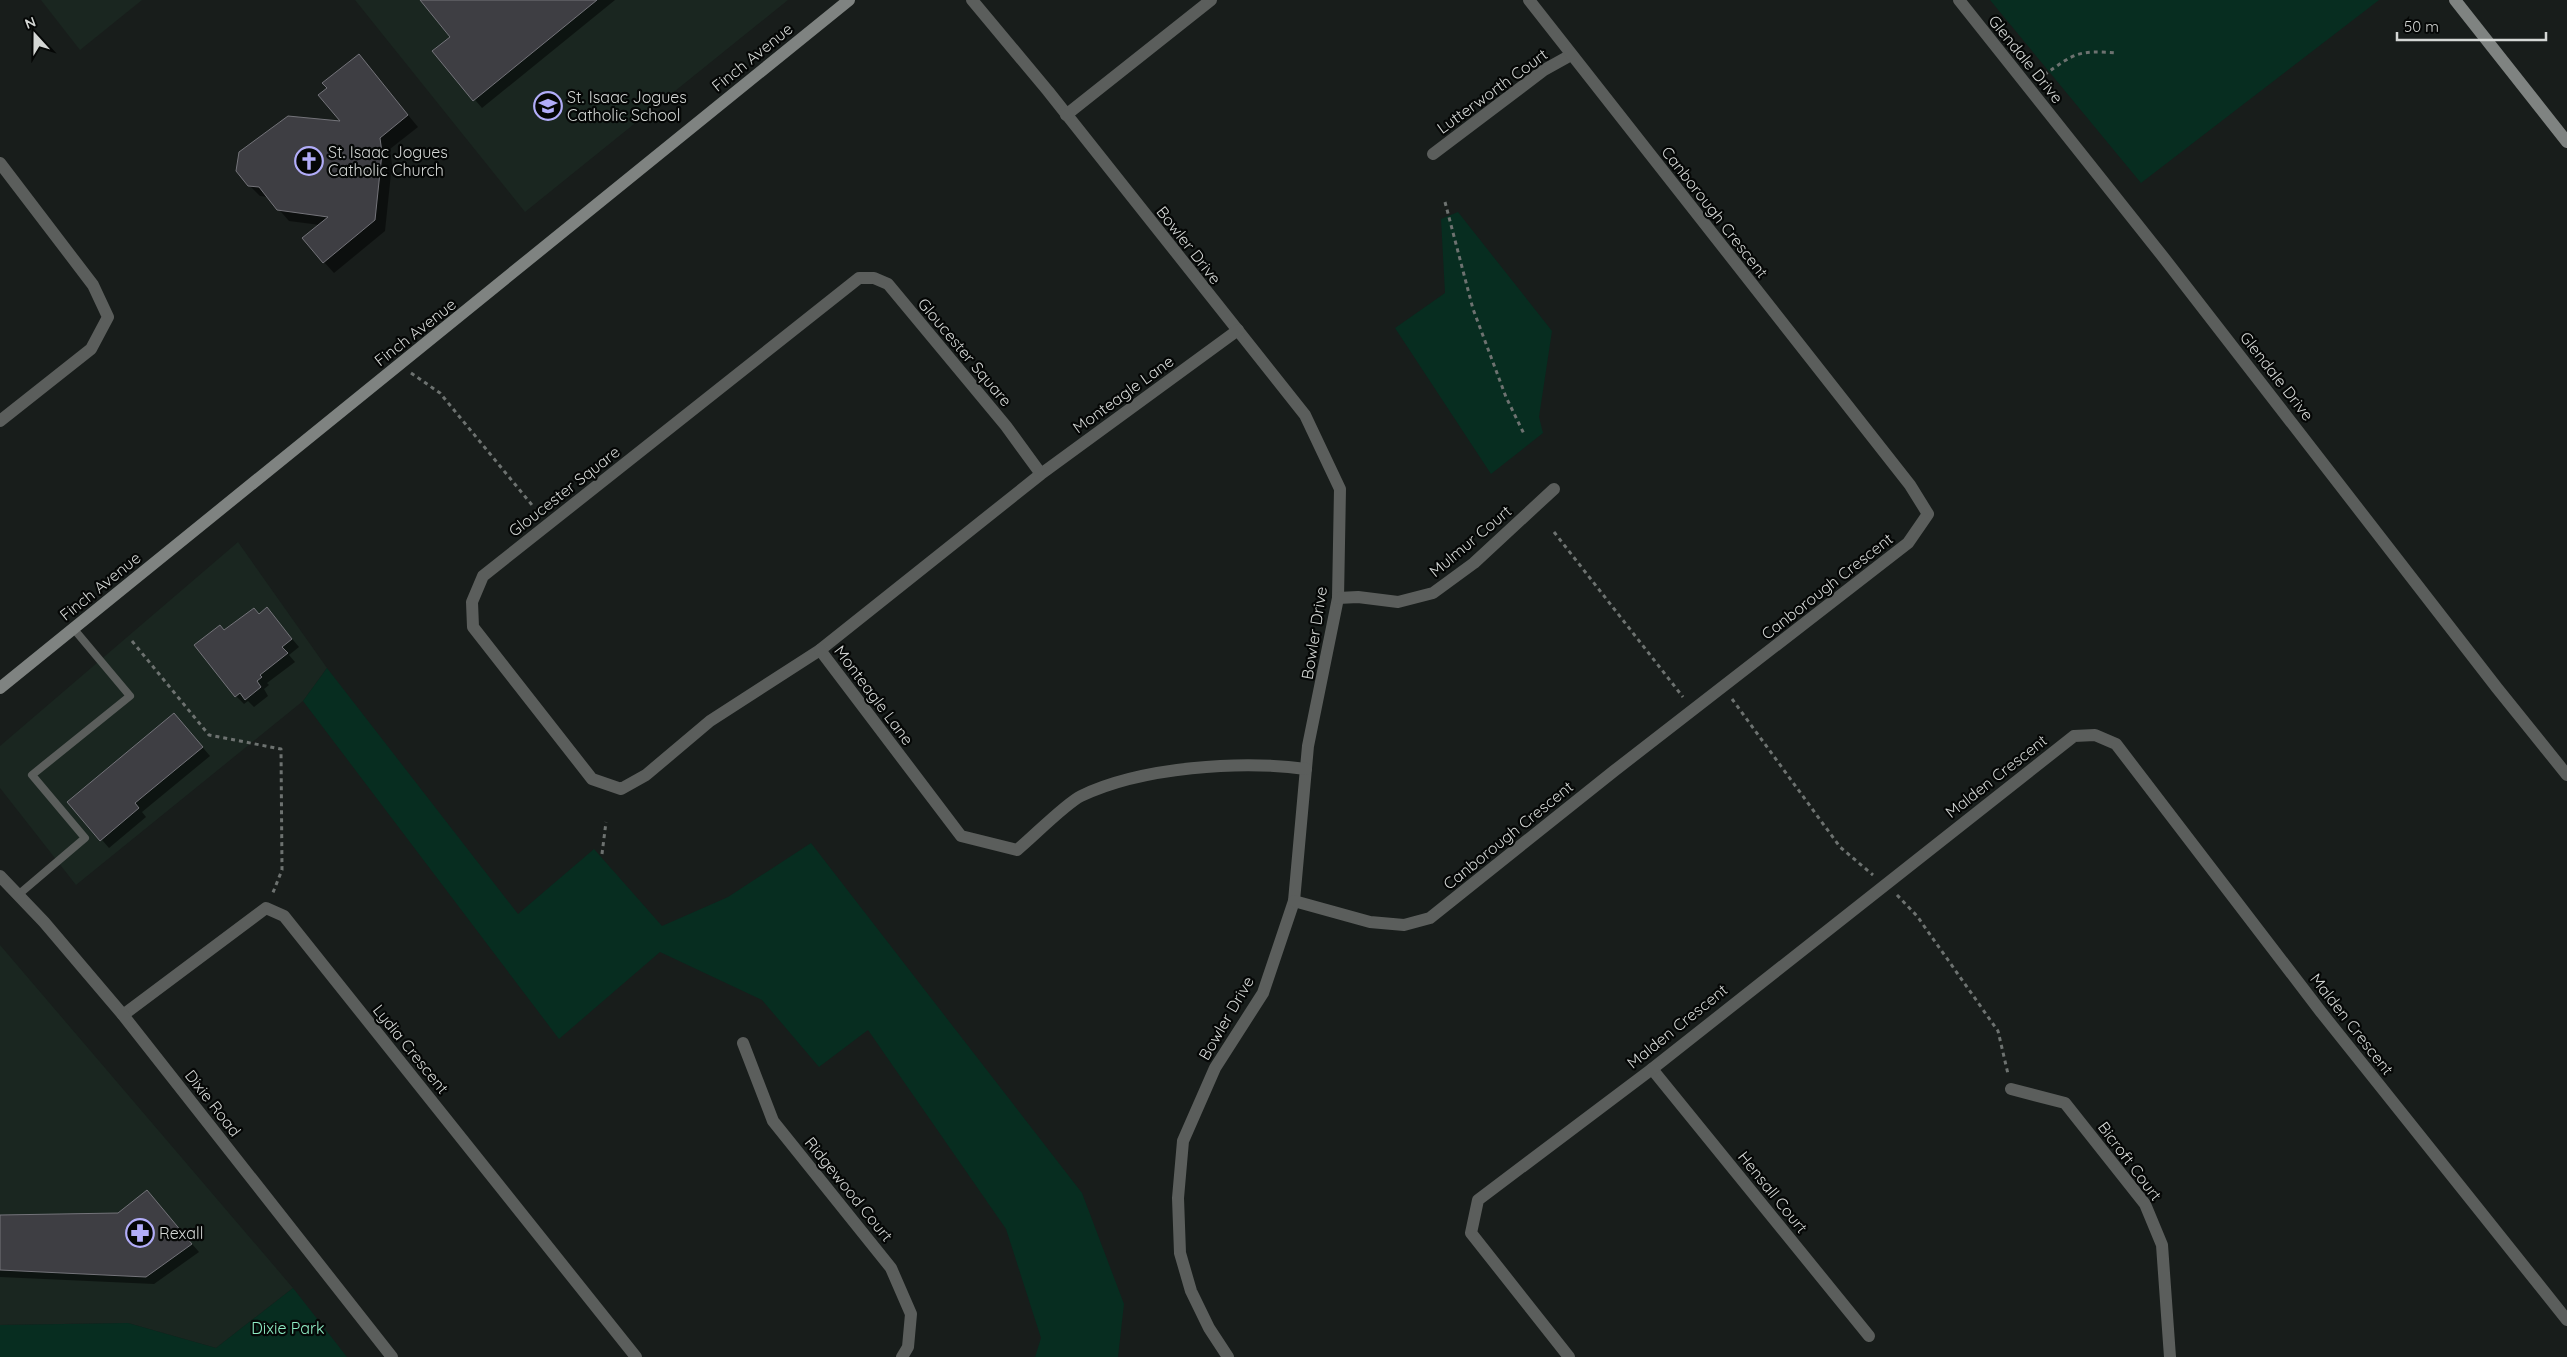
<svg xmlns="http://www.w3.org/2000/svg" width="2567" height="1357" viewBox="0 0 2567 1357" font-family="Quicksand,sans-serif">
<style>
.built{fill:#1a2620}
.green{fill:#072d20}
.shadow{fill:#0007}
.building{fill:#3e3e43;stroke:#74747a}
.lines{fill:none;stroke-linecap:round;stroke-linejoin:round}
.path{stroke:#6d7270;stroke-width:3;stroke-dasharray:4 4;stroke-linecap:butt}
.service{stroke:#5b5e5c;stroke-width:8}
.minor{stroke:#5b5e5c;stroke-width:12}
.tertiary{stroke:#5b5e5c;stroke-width:12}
.secondary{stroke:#7f8381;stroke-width:12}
.labels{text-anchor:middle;stroke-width:4.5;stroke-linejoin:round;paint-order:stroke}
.street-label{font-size:16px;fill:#d4d7d5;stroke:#050706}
.poi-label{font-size:16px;fill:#d4d7d5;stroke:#050706;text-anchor:start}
.park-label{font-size:16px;fill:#8fedc5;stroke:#050706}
</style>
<rect width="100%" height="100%" fill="#181d1b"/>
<!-- built -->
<g class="built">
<path d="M41,0h101l-62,50z"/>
<path d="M355,0h433l-263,212z"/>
<path d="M238,542l89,126 -24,33 -227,184 -76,-97v-42z"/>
<path d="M0,945l293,343 -77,60 -88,-25 -128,2z"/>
</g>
<!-- green -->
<g class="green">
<path d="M1990,0h389l-238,183z"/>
<path d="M1458,212l94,119 -13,86 4,16 -52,41 -96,-146 50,-35 -4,-74z"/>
<path d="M327,668l191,246 76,-65 68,77 66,-29 83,-54 271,350 42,111 -6,53h-83l6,-19 -35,-109 -138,-199 -49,37 -57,-67 -102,-48 -101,87 -256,-338z"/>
<path d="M293,1288l54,69h-347v-32l128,-2 88,25z"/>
</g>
<!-- shadow -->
<g class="shadow">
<path d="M421,0h194l-133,108 -48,-56 18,-15z"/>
<path d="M359,56l59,71 -28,22 2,15 -7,67 -51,42 -10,-11 -4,-37 -31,-4 -21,-24 -8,-1 -11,-11 93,-63z"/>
<path d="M267,609l32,38 -10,8 6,7 -28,21 2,2 -5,4 4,7 -14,11 -6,-6 -4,3 -8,-8 -40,-51 63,-30z"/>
<path d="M182,723l28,33 -68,56 4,5 -37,31 -40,-46z"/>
<path d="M154,1200l45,52 -45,32 -154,-7v-61l119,-2z"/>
</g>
<!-- building -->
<g class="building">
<path d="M420,0h177l-124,101 -41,-50 18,-14z"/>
<path d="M359,54l49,61 -28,23 2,15 -7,67 -52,43 -21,-25 26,-21 -51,-7 -18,-23 -11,-1 -12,-15 3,-19 49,-36 52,5 -22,-26 9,-7 -5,-5z"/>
<path d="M267,607l25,32 -10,8 6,6 -28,22 2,2 -5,4 4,6 -16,13 -5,-7 -5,4 -41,-52 26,-20 4,5 30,-22 5,6z"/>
<path d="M174,713l29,34 -68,56 4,5 -39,33 -33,-39z"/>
<path d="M147,1190l45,54 -46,33 -146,-7v-55l118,-2z"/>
</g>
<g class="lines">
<!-- path -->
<g class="path">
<path d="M2044,75c31,-22 34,-25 72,-22"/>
<path d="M1445,202l28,107 33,88 19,39"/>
<path d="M411,373l29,20 92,112"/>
<path d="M1554,532l129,165"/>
<path d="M132,641l77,94 72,14 1,121 -10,25"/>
<path d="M1732,699l108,148 33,28"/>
<path d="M602,854l4,-32"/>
<path d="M1897,895l20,21 81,115 10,43"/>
</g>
<!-- service -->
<path class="service" d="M18,895l67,-57 -53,-63 98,-79 -57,-68"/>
<!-- minor -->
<g class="minor">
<path d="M972,0l76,91 257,324 35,74 -2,109 -30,148 -14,155 -31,92 -48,75 -32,73 -5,57 2,55 11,38 18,37 19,29"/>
<path d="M1959,0l205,258 333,430 70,87"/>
<path d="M1066,115l145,-115"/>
<path d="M1433,154l111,-84 27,-15"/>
<path d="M0,163l93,122 15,32 -17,32 -91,72"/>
<path d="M1041,474l-35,-48 -118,-142 -14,-6h-15l-376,298 -11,26 1,25 119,152 29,10 25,-14 64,-54 110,-71 221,-176 197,-144"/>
<path d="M1338,598l20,-1 40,5 35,-9 41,-30 80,-74"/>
<path d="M820,650l141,186 56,14c16,-13 48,-46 64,-54 60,-29 160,-36 225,-27"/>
<path d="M1294,901l76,21 34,3 26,-7 184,-147 294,-228 20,-29 -18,-29 -381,-485"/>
<path d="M123,1015l143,-107 18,8 352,441"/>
<path d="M743,1043l30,78 118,147 20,46 -3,33 -6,10"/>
<path d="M1652,1069l217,267"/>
<path d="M2011,1089l54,14 80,101 17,41 8,112"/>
<path d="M1569,1357l-98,-124 7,-33 174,-131 422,-333 21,-1 21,9 205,268 246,308"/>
</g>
<!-- tertiary -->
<path class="tertiary" d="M0,876l44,46 79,93 269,342"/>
<!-- secondary -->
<g class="secondary">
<path d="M2455,0l112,142"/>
<path d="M0,688l849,-688"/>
</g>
</g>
<!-- icons -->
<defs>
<symbol id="school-ring" viewBox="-11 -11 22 22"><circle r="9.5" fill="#050706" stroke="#b2adf9" stroke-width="1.5"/><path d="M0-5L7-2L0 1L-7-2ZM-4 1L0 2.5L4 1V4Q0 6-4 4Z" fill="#b2adf9"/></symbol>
<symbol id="church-ring" viewBox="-11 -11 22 22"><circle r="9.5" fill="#050706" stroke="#b2adf9" stroke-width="1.5"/><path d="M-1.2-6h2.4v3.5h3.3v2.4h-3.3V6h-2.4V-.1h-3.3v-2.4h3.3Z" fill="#b2adf9"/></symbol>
<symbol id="pharmacy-ring" viewBox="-11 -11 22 22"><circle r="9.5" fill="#050706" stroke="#b2adf9" stroke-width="1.5"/><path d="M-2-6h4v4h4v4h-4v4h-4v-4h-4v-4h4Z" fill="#b2adf9"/></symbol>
</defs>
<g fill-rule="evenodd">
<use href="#school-ring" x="532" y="90" width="32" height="32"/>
<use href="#church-ring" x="293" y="145" width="32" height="32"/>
<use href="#pharmacy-ring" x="124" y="1217" width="32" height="32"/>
</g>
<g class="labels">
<!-- street labels -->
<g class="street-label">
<text transform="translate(752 57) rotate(-39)" y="6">Finch Avenue</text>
<text transform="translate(2026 59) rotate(51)" y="6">Glendale Drive</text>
<text transform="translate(1492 91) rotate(-36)" y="6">Lutterworth Court</text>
<text transform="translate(1715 212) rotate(52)" y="6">Canborough Crescent</text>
<text transform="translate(1189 245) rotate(52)" y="6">Bowler Drive</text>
<text transform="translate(415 332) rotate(-38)" y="6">Finch Avenue</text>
<text transform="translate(965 352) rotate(50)" y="6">Gloucester Square</text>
<text transform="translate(2277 376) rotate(52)" y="6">Glendale Drive</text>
<text transform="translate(1123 394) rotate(-36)" y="6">Monteagle Lane</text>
<text transform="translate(564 491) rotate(-38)" y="6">Gloucester Square</text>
<text transform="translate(1470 541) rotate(-40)" y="6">Mulmur Court</text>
<text transform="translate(100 586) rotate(-39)" y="6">Finch Avenue</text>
<text transform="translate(1827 586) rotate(-38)" y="6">Canborough Crescent</text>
<text transform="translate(1314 633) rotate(-81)" y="6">Bowler Drive</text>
<text transform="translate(874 695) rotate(53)" y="6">Monteagle Lane</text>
<text transform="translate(1996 776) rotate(-38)" y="6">Malden Crescent</text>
<text transform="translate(1508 835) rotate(-39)" y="6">Canborough Crescent</text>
<text transform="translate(1226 1018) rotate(-60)" y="6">Bowler Drive</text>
<text transform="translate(2352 1024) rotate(52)" y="6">Malden Crescent</text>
<text transform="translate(1677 1026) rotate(-39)" y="6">Malden Crescent</text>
<text transform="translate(411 1049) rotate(51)" y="6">Lydia Crescent</text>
<text transform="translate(213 1103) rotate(52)" y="6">Dixie Road</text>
<text transform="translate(2130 1161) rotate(53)" y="6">Bicroft Court</text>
<text transform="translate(849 1189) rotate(51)" y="6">Ridgewood Court</text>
<text transform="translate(1773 1192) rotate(51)" y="6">Hensall Court</text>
</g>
<!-- poi labels -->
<g class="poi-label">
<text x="567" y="103">St. Isaac Jogues<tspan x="567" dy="18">Catholic School</tspan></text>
<text x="328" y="158">St. Isaac Jogues<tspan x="328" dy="18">Catholic Church</tspan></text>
<text x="159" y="1239">Rexall</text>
</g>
<!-- park labels -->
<g class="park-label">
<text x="288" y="1334">Dixie Park</text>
</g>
</g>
<!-- north arrow -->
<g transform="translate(35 35) rotate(339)" stroke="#050706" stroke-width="4" paint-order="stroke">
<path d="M0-4L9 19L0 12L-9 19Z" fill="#d4d7d5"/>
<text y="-8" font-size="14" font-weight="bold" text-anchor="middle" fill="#d4d7d5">N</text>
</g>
<!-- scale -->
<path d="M2397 32v8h149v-8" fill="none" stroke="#d4d7d5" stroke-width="2.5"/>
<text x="2404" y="32" font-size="15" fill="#d4d7d5" stroke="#050706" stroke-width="4" paint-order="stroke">50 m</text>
</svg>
